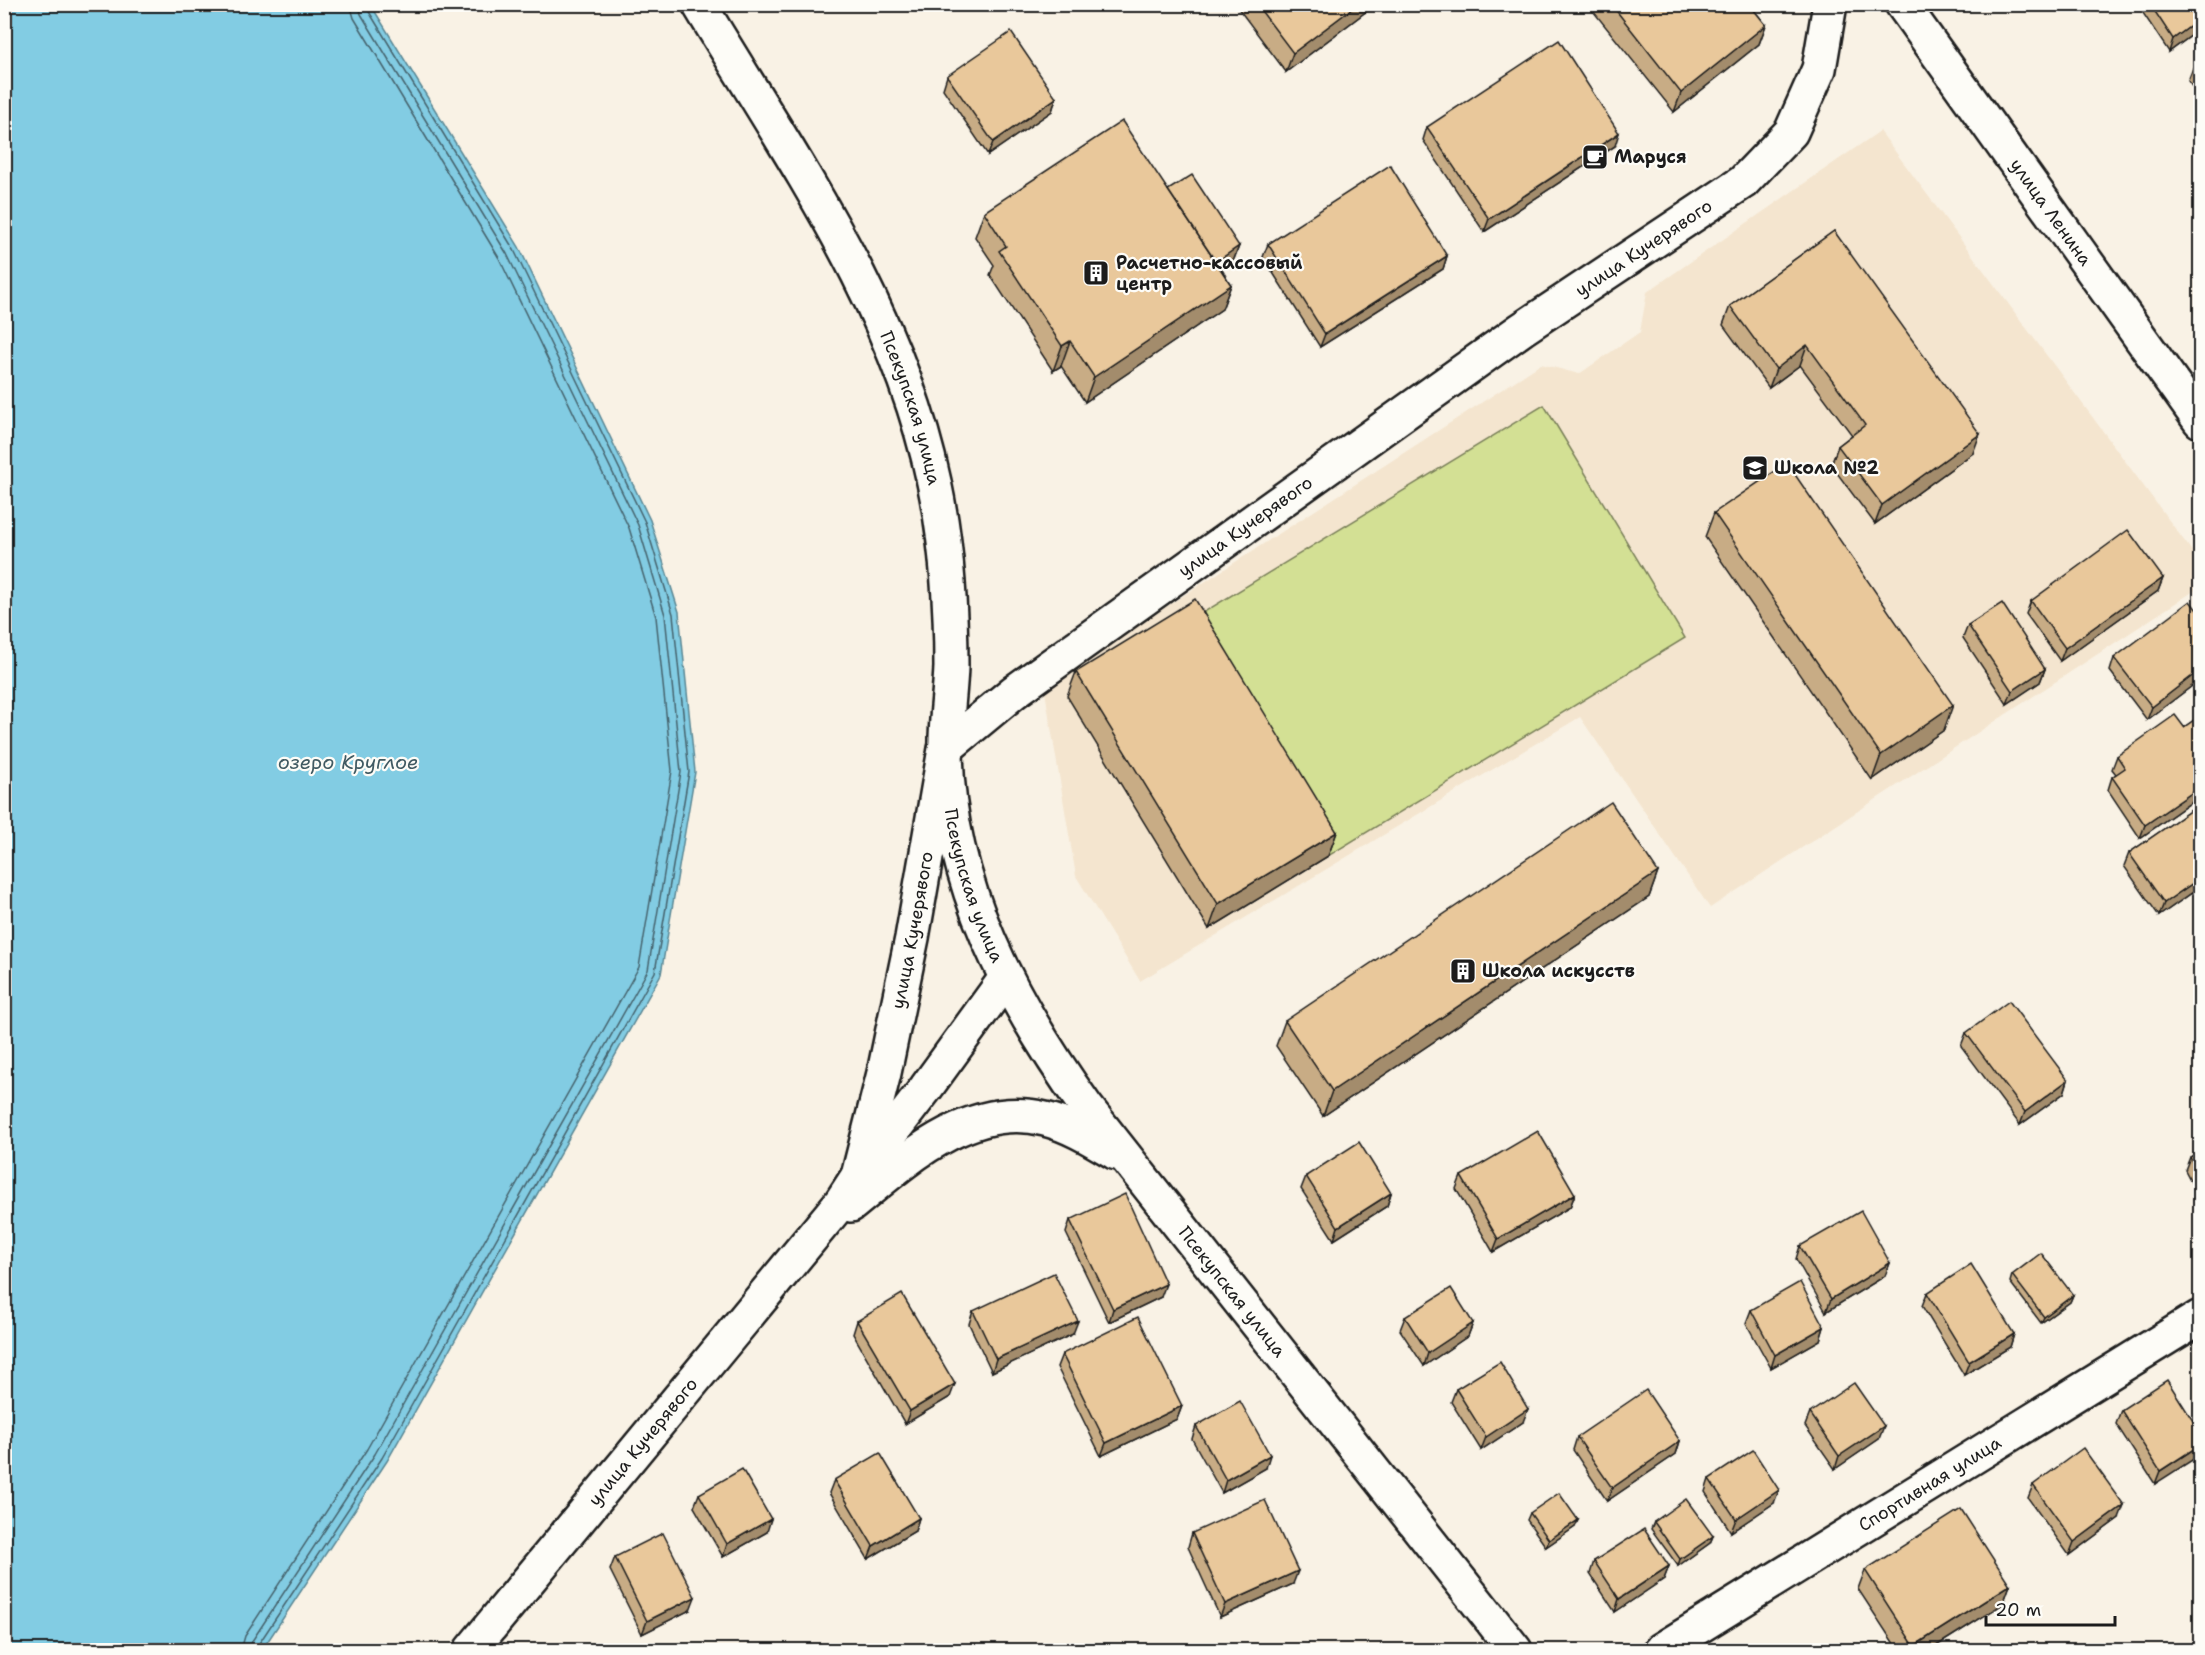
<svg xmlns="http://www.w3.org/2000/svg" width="2205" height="1655" viewBox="0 0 2205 1655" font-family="'Shantell Sans',sans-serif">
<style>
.built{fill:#f4e5cf}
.green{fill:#d3e094;stroke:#787e58;stroke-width:1.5}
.water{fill:#82cce3;stroke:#598693;stroke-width:1.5}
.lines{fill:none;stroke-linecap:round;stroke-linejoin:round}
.shore{stroke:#45626c;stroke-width:1.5}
.street-casing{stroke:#1c1c1c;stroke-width:38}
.secondary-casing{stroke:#1c1c1c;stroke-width:38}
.street{stroke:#fdfcf7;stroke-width:33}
.secondary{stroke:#fdfcf7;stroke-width:33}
.wall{fill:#c8ac85;stroke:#1c1c1c;stroke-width:1.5}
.shaded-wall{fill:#a38c6c;stroke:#1c1c1c;stroke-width:1.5}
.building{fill:#e9c89b;stroke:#1c1c1c;stroke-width:1.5}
.labels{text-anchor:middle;stroke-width:4.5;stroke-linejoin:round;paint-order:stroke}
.poi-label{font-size:18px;font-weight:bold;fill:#1c1c1c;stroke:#fdfcf7;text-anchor:start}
.street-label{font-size:18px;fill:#1c1c1c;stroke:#fdfcf7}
.water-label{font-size:20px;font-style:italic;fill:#405a62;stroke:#fdfcf7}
</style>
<rect width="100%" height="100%" fill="#f9f2e5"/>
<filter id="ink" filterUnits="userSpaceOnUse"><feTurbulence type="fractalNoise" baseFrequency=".0167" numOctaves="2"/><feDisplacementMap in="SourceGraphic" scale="12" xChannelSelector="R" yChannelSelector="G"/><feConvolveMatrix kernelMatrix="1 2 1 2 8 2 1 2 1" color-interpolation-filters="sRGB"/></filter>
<g filter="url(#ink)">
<!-- built -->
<path class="built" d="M1880,131l320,431v25l-490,321 -130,-191 -440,264 -64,-105 -32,-190 497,-322 38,10 61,-42 7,-40z"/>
<!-- green -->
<path class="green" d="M1544,405l141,233 -357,218 -142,-233z"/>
<!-- water -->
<path class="water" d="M5,4l366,1 148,242 131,273 29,92 16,160 -34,202 -274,487 -125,189h-257z"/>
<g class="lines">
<!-- shore -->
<g class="shore">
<path d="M241,1650l4,-14 122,-187 272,-482 33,-196 -16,-154 -27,-89 -130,-270 -145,-240 -4,-14"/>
<path d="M250,1650l2,-9 123,-187 273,-484 33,-198 -16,-157 -27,-90 -131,-271 -146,-240 -2,-10"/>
<path d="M257,1650l1,-5 124,-187 273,-486 34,-200 -16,-158 -28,-92 -131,-272 -146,-240 -1,-6"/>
</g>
<defs>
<g id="street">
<path id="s1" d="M1902,4l298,417"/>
<path id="s2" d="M1661,1650l539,-333"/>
</g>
<g id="secondary">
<path id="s3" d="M699,4c91,152 198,301 235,478 13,60 17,123 17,185 -1,28 -6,56 -5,84 2,134 65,251 141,357l428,542"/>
<path id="s4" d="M858,1176l26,-103 28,-135 33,-189 69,-57 508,-363 221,-147 48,-50 28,-63 11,-65"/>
<path d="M851,1205c54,-44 118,-105 194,-86 25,6 49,21 71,34"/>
<path id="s5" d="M471,1650l370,-448 17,-26 68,-88 80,-110"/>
</g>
</defs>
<!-- street casing -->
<use href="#street" class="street-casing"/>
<!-- secondary casing -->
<use href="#secondary" class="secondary-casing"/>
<!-- street -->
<use href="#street" class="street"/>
<!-- secondary -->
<use href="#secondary" class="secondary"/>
</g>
<!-- wall -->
<g class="wall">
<path d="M1235,4h141l-90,68z"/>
<path d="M1596,4h153l17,21 -7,19 -85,68 -81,-101z"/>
<path d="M2137,4h63v25l-31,23z"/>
<path d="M2200,63v35l-12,-17 5,-13z"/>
<path d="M947,76l109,22 -4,13 -64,44 -45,-66z"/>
<path d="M1427,127l188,19 -131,86 -61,-92z"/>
<path d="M1168,190l71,56 -5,13 -13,9 10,17 -9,24 -137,93 -24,-36 -8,5 -63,-96 4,-10 -19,-28 9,-25z"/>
<path d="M1834,231l139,222 -98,71 -44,-59 7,-19 14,-11 -52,-70 -31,23 -46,-63 7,-19z"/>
<path d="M1268,244l179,12 -4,13 -123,78 -57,-90z"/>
<path d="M1714,513l230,217 -72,50 -167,-243z"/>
<path d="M2163,578l-5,13 -98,70 -34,-47 5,-13z"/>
<path d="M2200,614v66l-53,40 -37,-49 4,-13z"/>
<path d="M1968,625l77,44 -5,13 -33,22 -44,-66z"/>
<path d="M1076,672l261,160 -9,24 -119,73 -142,-233z"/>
<path d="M2200,716v80l-60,42 -32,-48 4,-13 4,-3 -4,-5 5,-13 67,-29z"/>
<path d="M2200,804v83l-41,29 -35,-50 5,-13z"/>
<path d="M1658,872l-9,25 -326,219 -47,-70 9,-25z"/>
<path d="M1966,1033l102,47 -4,13 -44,32 -59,-79z"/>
<path d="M2200,1152v47l-15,-29 5,-13z"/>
<path d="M1306,1176l85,17 -4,13 -53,34 -33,-51z"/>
<path d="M1461,1176l114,18 -5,13 -77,45 -37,-63z"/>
<path d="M1070,1220l91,77 -52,25 -43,-89z"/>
<path d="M1800,1246l90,17 -5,13 -59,36 -30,-53z"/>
<path d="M2012,1275l61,20 -3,7 -29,21 -31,-41z"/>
<path d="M1927,1293l87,41 -4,13 -46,28 -42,-69z"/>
<path d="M1751,1310l73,17 -4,13 -49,28 -25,-45z"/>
<path d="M973,1311l100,23 -81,38 -23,-48z"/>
<path d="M1405,1317l68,6 -5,13 -44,30 -24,-36z"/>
<path d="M857,1321l93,76 -45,27 -52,-90z"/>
<path d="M1062,1354l120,52 -5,13 -76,37 -44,-89z"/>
<path d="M1456,1389l67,33 -42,28 -30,-48z"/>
<path d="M2121,1410l79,22 -45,52 -39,-60z"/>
<path d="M1810,1413l69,26 -44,30 -30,-43z"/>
<path d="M1196,1426l70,42 -44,25 -30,-54z"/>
<path d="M1577,1437l103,4 -4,13 -69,47 -34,-51z"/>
<path d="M1709,1479l65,24 -43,29 -26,-40z"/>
<path d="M834,1480l85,38 -4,13 -47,28 -39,-66z"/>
<path d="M2033,1485l86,33 -50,37 -41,-57z"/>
<path d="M699,1494l68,38 -44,25 -29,-50z"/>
<path d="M1530,1513l48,7 -3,7 -29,20 -19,-27z"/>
<path d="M1654,1522l59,14 -3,7 -32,23 -27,-37z"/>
<path d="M1192,1533l101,51 -73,33 -32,-70z"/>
<path d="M615,1557l75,53 -48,24 -32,-64z"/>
<path d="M1594,1561l75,5 -5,13 -49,33 -25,-38z"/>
<path d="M1865,1570l145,15 -7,19 -73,46h-32l-40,-61z"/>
</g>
<!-- shaded-wall -->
<g class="shaded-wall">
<path d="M1358,4h18l-90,68 7,-19z"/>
<path d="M2200,19v10l-31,23 4,-13z"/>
<path d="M1766,25l-7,19 -85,68 7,-19z"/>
<path d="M1056,98l-4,13 -64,44 5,-13z"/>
<path d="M1619,133l-4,13 -131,86 5,-13z"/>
<path d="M1239,246l-5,13 -31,21 5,-13z"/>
<path d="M1447,256l-4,13 -123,78 5,-13z"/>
<path d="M1231,285l-9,24 -137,93 9,-25z"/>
<path d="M1070,341l-9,25 -8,5 9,-25z"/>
<path d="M1807,345l-7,20 -31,23 7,-19z"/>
<path d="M1980,434l-7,19 -98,71 7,-19z"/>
<path d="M2163,578l-5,13 -98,70 5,-13z"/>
<path d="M2045,669l-5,13 -33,22 5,-13z"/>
<path d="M2200,670v10l-53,40 5,-13z"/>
<path d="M1953,705l-9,25 -72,50 9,-25z"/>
<path d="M2200,787v9l-60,42 5,-13z"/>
<path d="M1337,832l-9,24 -119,73 9,-25z"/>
<path d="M1658,872l-9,25 -326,219 9,-25z"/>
<path d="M2200,878v9l-41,29 5,-13z"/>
<path d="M2068,1080l-4,13 -44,32 5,-13z"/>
<path d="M1391,1193l-4,13 -53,34 4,-13z"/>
<path d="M1575,1194l-5,13 -77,45 5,-13z"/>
<path d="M1890,1263l-5,13 -59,36 5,-13z"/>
<path d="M1166,1284l-5,13 -52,25 4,-13z"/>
<path d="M2073,1295l-3,7 -29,21 3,-6z"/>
<path d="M1078,1321l-5,13 -81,38 4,-13z"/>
<path d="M1473,1323l-5,13 -44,30 4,-13z"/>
<path d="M1824,1327l-4,13 -49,28 4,-13z"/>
<path d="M2014,1334l-4,13 -46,28 5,-13z"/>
<path d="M955,1384l-5,13 -45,27 5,-13z"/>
<path d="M1182,1406l-5,13 -76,37 5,-13z"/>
<path d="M1528,1409l-5,13 -42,28 5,-13z"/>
<path d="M1884,1426l-5,13 -44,30 4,-13z"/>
<path d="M1680,1441l-4,13 -69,47 5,-13z"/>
<path d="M2200,1445v10l-45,29 5,-13z"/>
<path d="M1270,1455l-4,13 -44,25 4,-13z"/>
<path d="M1779,1490l-5,13 -43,29 5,-13z"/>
<path d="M2124,1505l-5,13 -50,37 5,-13z"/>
<path d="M919,1518l-4,13 -47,28 5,-13z"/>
<path d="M771,1519l-4,13 -44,25 4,-13z"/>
<path d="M1578,1520l-3,7 -29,20 3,-7z"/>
<path d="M1713,1536l-3,7 -32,23 2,-7z"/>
<path d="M1669,1566l-5,13 -49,33 4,-13z"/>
<path d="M1298,1571l-5,13 -73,33 5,-13z"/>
<path d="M2010,1585l-7,19 -73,46h-18l2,-4z"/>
<path d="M695,1597l-5,13 -48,24 5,-13z"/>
</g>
<!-- building -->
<g class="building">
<path d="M1256,4h102l-65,49z"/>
<path d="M1611,4h138l17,21 -85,68z"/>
<path d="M2150,4h50v15l-27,20z"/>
<path d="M1011,32l45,66 -63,44 -46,-66z"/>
<path d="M1559,40l60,93 -130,86 -62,-92z"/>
<path d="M2200,63v16l-7,-11z"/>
<path d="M1122,121l109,164 -137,92 -24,-36 -8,5 -63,-95 7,-5 -22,-34z"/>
<path d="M1390,165l57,91 -122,78 -57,-90z"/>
<path d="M1192,175l47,71 -23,16 -48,-72z"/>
<path d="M1834,231l146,203 -98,71 -44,-59 27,-21 -58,-80 -31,24 -46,-63z"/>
<path d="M1787,463l166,242 -72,50 -167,-242z"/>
<path d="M2128,530l35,48 -98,70 -34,-47z"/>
<path d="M1195,599l142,233 -119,72 -142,-232z"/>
<path d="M2190,601l10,13v56l-48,37 -38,-49z"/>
<path d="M2002,603l43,66 -33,22 -44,-66z"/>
<path d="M2175,715l9,12 16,-11v71l-55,38 -33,-48 13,-9 -8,-12z"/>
<path d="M1611,802l47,70 -326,219 -47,-70z"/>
<path d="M2200,804v74l-36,25 -35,-50z"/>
<path d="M2009,1001l59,79 -43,32 -59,-79z"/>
<path d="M1538,1131l37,63 -77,45 -37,-63z"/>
<path d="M1359,1142l32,51 -53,34 -32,-51z"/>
<path d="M2200,1152v25l-10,-20z"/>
<path d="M1125,1194l41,90 -53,25 -43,-89z"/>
<path d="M1861,1211l29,52 -59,36 -31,-53z"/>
<path d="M2041,1253l32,42 -29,22 -32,-42z"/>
<path d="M1971,1264l43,70 -45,28 -42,-69z"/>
<path d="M1054,1273l24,48 -82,38 -23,-48z"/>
<path d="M1800,1282l24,45 -49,28 -24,-45z"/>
<path d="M1451,1288l22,35 -45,30 -23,-36z"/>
<path d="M902,1294l53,90 -45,27 -53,-90z"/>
<path d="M1138,1317l44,89 -76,37 -44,-89z"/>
<path d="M1500,1362l28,47 -42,28 -30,-48z"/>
<path d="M2167,1380l33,52v13l-40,26 -39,-61z"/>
<path d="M1854,1383l30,43 -45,30 -29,-43z"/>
<path d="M1646,1390l34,51 -68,47 -35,-51z"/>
<path d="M1240,1401l30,54 -44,25 -30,-54z"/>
<path d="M2083,1448l41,57 -50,37 -41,-57z"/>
<path d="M1753,1450l26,40 -43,29 -27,-40z"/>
<path d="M880,1453l39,65 -46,28 -39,-66z"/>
<path d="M742,1469l29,50 -44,25 -28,-50z"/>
<path d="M1559,1493l19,27 -29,20 -19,-27z"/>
<path d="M1686,1499l27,37 -33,23 -26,-37z"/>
<path d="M1265,1500l33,71 -73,33 -33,-71z"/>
<path d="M1961,1509l49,76 -96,61 -49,-76z"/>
<path d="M1644,1529l25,37 -50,33 -25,-38z"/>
<path d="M663,1533l32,64 -48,24 -32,-64z"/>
<path d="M1444,1646l3,4h-10z"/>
</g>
</g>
<!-- icons -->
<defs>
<symbol id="cafe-square" viewBox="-11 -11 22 22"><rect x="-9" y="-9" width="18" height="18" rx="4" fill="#1c1c1c" stroke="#fdfcf7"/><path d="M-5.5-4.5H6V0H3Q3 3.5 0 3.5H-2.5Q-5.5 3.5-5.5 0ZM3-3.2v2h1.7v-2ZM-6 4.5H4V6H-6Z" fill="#fff"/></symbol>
<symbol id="building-square" viewBox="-11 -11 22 22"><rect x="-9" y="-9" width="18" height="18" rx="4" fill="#1c1c1c" stroke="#fdfcf7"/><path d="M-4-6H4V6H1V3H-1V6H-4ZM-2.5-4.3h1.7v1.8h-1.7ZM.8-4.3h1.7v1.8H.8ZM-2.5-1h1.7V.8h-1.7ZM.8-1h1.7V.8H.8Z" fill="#fff"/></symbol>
<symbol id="school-square" viewBox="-11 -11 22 22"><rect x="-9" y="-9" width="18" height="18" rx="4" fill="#1c1c1c" stroke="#fdfcf7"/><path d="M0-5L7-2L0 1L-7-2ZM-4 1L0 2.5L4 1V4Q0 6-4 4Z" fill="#fff"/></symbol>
</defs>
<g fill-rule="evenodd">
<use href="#cafe-square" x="1580" y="142" width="30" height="30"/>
<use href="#building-square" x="1081" y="258" width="30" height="30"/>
<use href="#school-square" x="1740" y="453" width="30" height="30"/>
<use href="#building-square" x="1448" y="956" width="30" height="30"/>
</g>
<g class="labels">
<!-- poi labels -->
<g class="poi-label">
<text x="1614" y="163">Маруся</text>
<text x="1116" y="269">Расчетно-кассовый<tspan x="1116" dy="21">центр</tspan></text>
<text x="1774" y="474">Школа №2</text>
<text x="1482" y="977">Школа искусств</text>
</g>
<!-- street labels -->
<g class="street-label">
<text dy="6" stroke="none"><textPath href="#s1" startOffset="256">улица Ленина</textPath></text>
<text dy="6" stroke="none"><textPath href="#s4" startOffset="1296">улица Кучерявого</textPath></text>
<text dy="6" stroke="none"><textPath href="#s3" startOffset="458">Псекупская улица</textPath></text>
<text dy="6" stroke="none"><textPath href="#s4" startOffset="810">улица Кучерявого</textPath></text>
<text dy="6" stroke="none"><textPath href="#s3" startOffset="944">Псекупская улица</textPath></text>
<text dy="6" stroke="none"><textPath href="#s4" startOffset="252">улица Кучерявого</textPath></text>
<text dy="6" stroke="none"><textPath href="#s3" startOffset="1430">Псекупская улица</textPath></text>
<text dy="6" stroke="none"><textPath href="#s5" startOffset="270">улица Кучерявого</textPath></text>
<text dy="6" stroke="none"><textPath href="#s2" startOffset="316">Спортивная улица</textPath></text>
</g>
<!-- water labels -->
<g class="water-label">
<text x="348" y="769">озеро Круглое</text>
</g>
</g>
<!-- margin -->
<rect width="2205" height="1655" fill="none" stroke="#fdfcf7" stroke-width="24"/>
<rect x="12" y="12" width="2181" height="1631" fill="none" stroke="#1c1c1c" stroke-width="2" filter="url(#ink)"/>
<!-- scale -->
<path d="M1986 1616v9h129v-9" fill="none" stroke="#1c1c1c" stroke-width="3"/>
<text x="1995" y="1616" font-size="18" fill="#1c1c1c" stroke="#fdfcf7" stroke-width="4.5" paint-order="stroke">20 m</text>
</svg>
